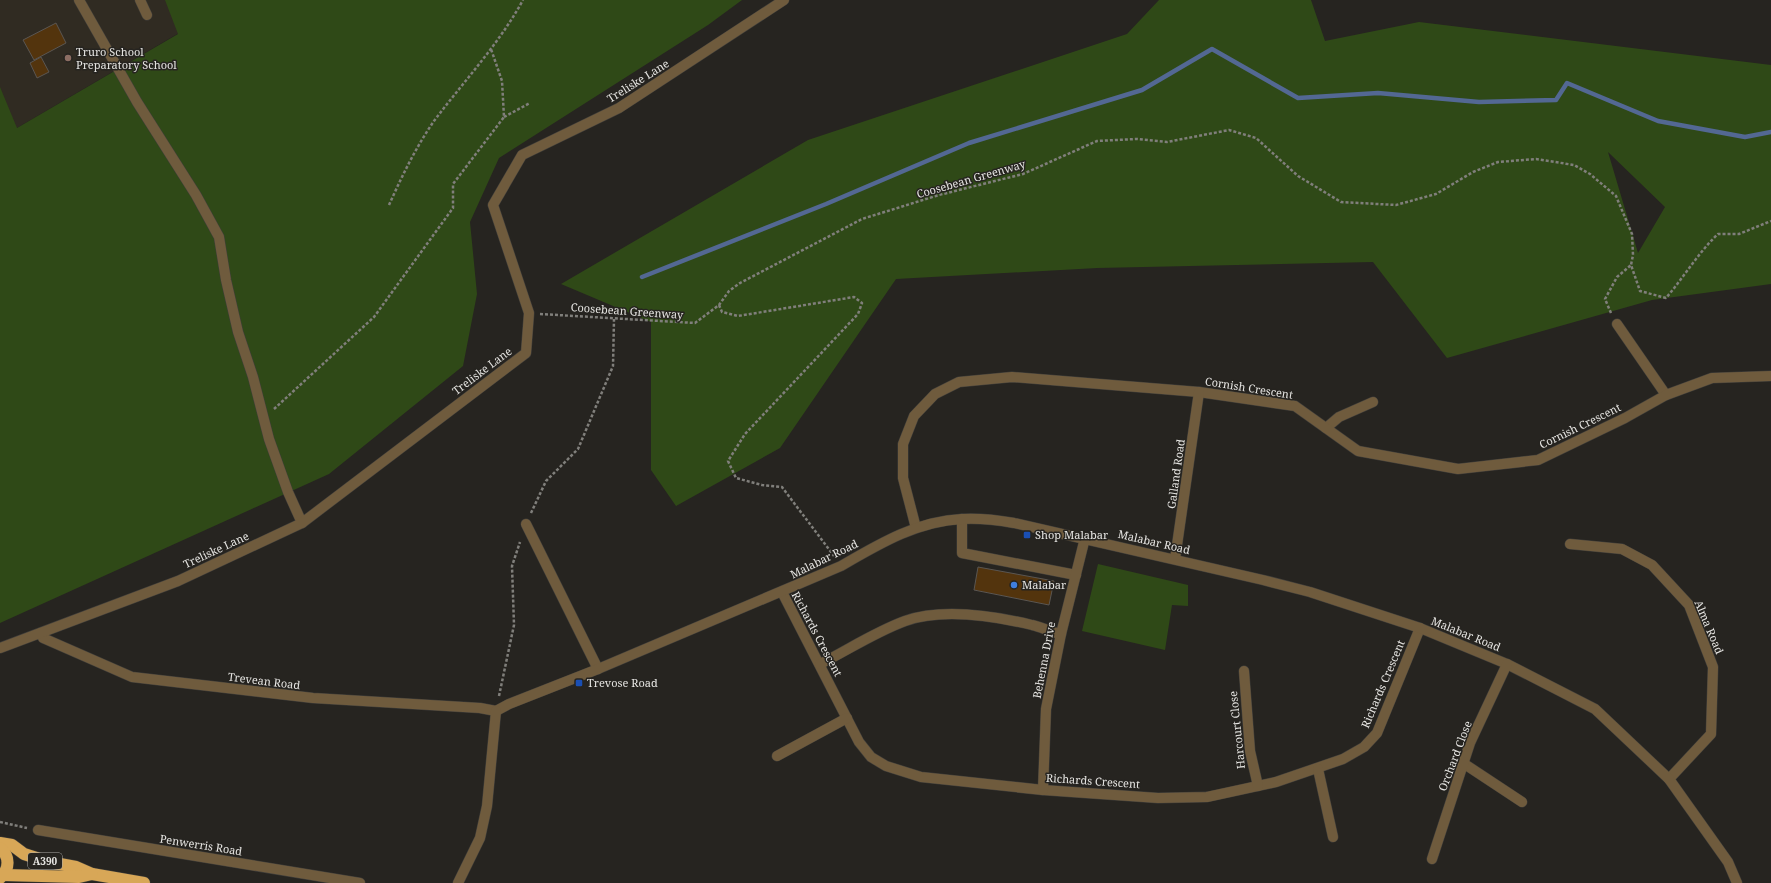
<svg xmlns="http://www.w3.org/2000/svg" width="1771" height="883" viewBox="0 0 1771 883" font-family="'Noto Serif',serif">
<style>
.built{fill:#302b22}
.green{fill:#2f4917;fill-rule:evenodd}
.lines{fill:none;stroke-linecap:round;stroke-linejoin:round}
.stream{stroke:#536893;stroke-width:4.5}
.building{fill:#53340d;stroke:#5a5652}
.minor-casing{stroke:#413f3b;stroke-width:11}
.highway-casing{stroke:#413f3b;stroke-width:13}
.path{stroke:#807f7b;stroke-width:2.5;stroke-dasharray:3 2;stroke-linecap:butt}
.minor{stroke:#6f5b3d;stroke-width:10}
.highway{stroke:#d8a757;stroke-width:12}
.education-dot{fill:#8d6e63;stroke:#262420;stroke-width:1.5}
.transit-dot{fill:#1a4fb4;stroke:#262420;stroke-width:1.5}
.shop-dot{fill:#3f7fe0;stroke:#262420;stroke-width:1.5}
.labels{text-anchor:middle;stroke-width:3;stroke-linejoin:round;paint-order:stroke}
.shield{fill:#262420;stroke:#acaba8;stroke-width:1}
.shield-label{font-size:10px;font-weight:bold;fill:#e6e5e2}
.poi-label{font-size:11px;fill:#e6e5e2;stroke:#262420;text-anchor:start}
.street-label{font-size:11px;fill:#e6e5e2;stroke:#262420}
</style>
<rect width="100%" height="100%" fill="#262420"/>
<!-- built -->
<path class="built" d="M0,0h180l9,27 -174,102 -15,-40z"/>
<!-- green -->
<g class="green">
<path d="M165,0h577l-34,25 -209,133 -29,64 7,72 -14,72 -134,108 -329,149v-536l17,41 161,-94z"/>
<path d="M1159,0h152l14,41 94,-19 352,43v219l-119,16 -205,58 -74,-96 -276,6 -201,11 -116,169 -104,58 -25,-36v-148l-90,-38 247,-144 319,-106zM1608,152l57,55 -27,46z"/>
<path d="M1098,564l90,21v21l-16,-1 -7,45 -83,-19z"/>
</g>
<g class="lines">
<!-- stream -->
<path class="stream" d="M642,277l184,-73 143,-61 173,-53 70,-41 86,49 80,-5 101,9 77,-2 11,-17 91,38 87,16 26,-5"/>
</g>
<!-- building -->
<g class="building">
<path d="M56,23l10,20 -32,17 -11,-20z"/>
<path d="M41,57l8,15 -12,6 -7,-15z"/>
<path d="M978,567l76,14 -5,24 -75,-15z"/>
</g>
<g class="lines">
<defs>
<g id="minor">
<path d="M79,0l58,102 59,93 23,42 7,43 12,52 15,45 16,62 19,53 14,31"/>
<path d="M140,0l7,15"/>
<path d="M1617,324l49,71"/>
<path d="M1326,428l13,-11 34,-15"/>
<path d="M962,519v34l114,22"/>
<path d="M526,524l72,145"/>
<path d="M916,528l-13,-50v-34l11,-28 21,-22 24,-12 53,-5 187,15 96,14 63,45 100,18 80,-9 87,-42 41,-23 46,-17 59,-2"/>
<path d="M1570,544l52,5 30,16 37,40 24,62 -2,67 -42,45"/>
<path d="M1175,559l24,-167"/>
<path d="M782,592l77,150 12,15 15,9 35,11 122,13 115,8 49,-1 69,-15 67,-23 21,-12 13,-14 43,-105"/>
<path d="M41,633l2,5 89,39 181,21 167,10 16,3"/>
<path d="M0,648l178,-67 124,-58 224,-170 3,-40 -36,-108 29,-50 97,-47 165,-108"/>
<path d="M820,664c28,-14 55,-32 85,-43 37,-13 89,-5 127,4 10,2 18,7 29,9"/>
<path d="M1244,671l6,80 8,35"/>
<path d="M496,711l13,-7 89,-35 243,-103c38,-22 76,-45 121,-47 18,-1 35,1 52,4l249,57 47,12 110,36 87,36 88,45 74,70 59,83 9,21"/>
<path d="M777,756l70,-38"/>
<path d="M1463,763l59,39"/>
<path d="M1318,769l15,68"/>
<path d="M1043,790l3,-81 15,-75 24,-96"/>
<path d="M38,830l322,53"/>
<path d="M1432,859l38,-116 37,-79"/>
<path d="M458,883l22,-45 7,-32 9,-95"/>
</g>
<g id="highway">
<path d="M0,843l12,2 12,9 25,8 27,5 16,7 52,9"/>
<path d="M0,848c10,8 10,21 0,30"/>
<path d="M4,875l75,2 13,-3"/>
</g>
</defs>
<!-- minor casing -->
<use href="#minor" class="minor-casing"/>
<!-- highway casing -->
<use href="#highway" class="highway-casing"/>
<!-- path -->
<g class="path">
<path d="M504,117l26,-14"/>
<path d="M389,205c13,-29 27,-58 45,-84 30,-40 65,-77 89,-121"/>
<path d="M719,305l3,7 16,4 116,-19 8,6 -4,11 -113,120 -17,27 8,17 26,7 20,2 52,69"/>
<path d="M1611,313l-6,-14 12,-22 14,-12"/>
<path d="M540,314l155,9 24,-18 10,-14 11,-8 122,-64 77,-24 84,-21 74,-33 40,-2 30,3 62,-12 27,8 42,38 43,26 55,3 40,-11 37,-22 25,-10 38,-3 38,6 16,9 26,22 16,38 1,21 -2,10 9,26 26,7c18,-21 32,-45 52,-64h21l32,-13"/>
<path d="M274,409l100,-92 79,-109v-24l51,-67 -2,-36 -11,-32"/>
<path d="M531,513l15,-32 32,-32 35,-83 1,-47"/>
<path d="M499,696l15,-71 -2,-59 8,-24"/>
<path d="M0,822l27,6"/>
</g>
<!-- minor -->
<use href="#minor" class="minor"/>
<!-- highway -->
<use href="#highway" class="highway"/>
</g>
<!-- markers -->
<circle class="education-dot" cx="68" cy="58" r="4"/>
<g class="transit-dot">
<rect x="1023" y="531" width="8" height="8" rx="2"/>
<rect x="575" y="679" width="8" height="8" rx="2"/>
</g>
<circle class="shop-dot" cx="1014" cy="585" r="4"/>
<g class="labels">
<!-- shield labels -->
<rect class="shield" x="28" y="853" width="34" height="16" rx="3"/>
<g class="shield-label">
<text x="45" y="865">A390</text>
</g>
<!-- poi labels -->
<g class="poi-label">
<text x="76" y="56">Truro School<tspan x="76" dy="13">Preparatory School</tspan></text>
<text x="1035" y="539">Shop Malabar</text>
<text x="1022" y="589">Malabar</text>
<text x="587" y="687">Trevose Road</text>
</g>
<!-- street labels -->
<g class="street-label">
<text transform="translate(638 81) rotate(-32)" y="4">Treliske Lane</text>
<text transform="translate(971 179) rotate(-16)" y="4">Coosebean Greenway</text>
<text transform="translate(627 311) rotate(4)" y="4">Coosebean Greenway</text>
<text transform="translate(482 371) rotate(-37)" y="4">Treliske Lane</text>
<text transform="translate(1249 388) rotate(9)" y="4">Cornish Crescent</text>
<text transform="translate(1580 426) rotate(-26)" y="4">Cornish Crescent</text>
<text transform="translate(1176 474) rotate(-82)" y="4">Galland Road</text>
<text transform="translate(1154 542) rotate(13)" y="4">Malabar Road</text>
<text transform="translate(216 550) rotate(-25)" y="4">Treliske Lane</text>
<text transform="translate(824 559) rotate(-26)" y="4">Malabar Road</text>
<text transform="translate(1709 627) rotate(67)" y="4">Alma Road</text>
<text transform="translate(817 634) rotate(62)" y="4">Richards Crescent</text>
<text transform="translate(1466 634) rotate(22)" y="4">Malabar Road</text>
<text transform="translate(1044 660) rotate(-79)" y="4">Behenna Drive</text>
<text transform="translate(264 681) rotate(7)" y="4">Trevean Road</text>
<text transform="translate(1383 684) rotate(-67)" y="4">Richards Crescent</text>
<text transform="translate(1237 730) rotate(-96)" y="4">Harcourt Close</text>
<text transform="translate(1455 756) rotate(-69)" y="4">Orchard Close</text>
<text transform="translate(1093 781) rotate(4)" y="4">Richards Crescent</text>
<text transform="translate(201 845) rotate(9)" y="4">Penwerris Road</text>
</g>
</g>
</svg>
